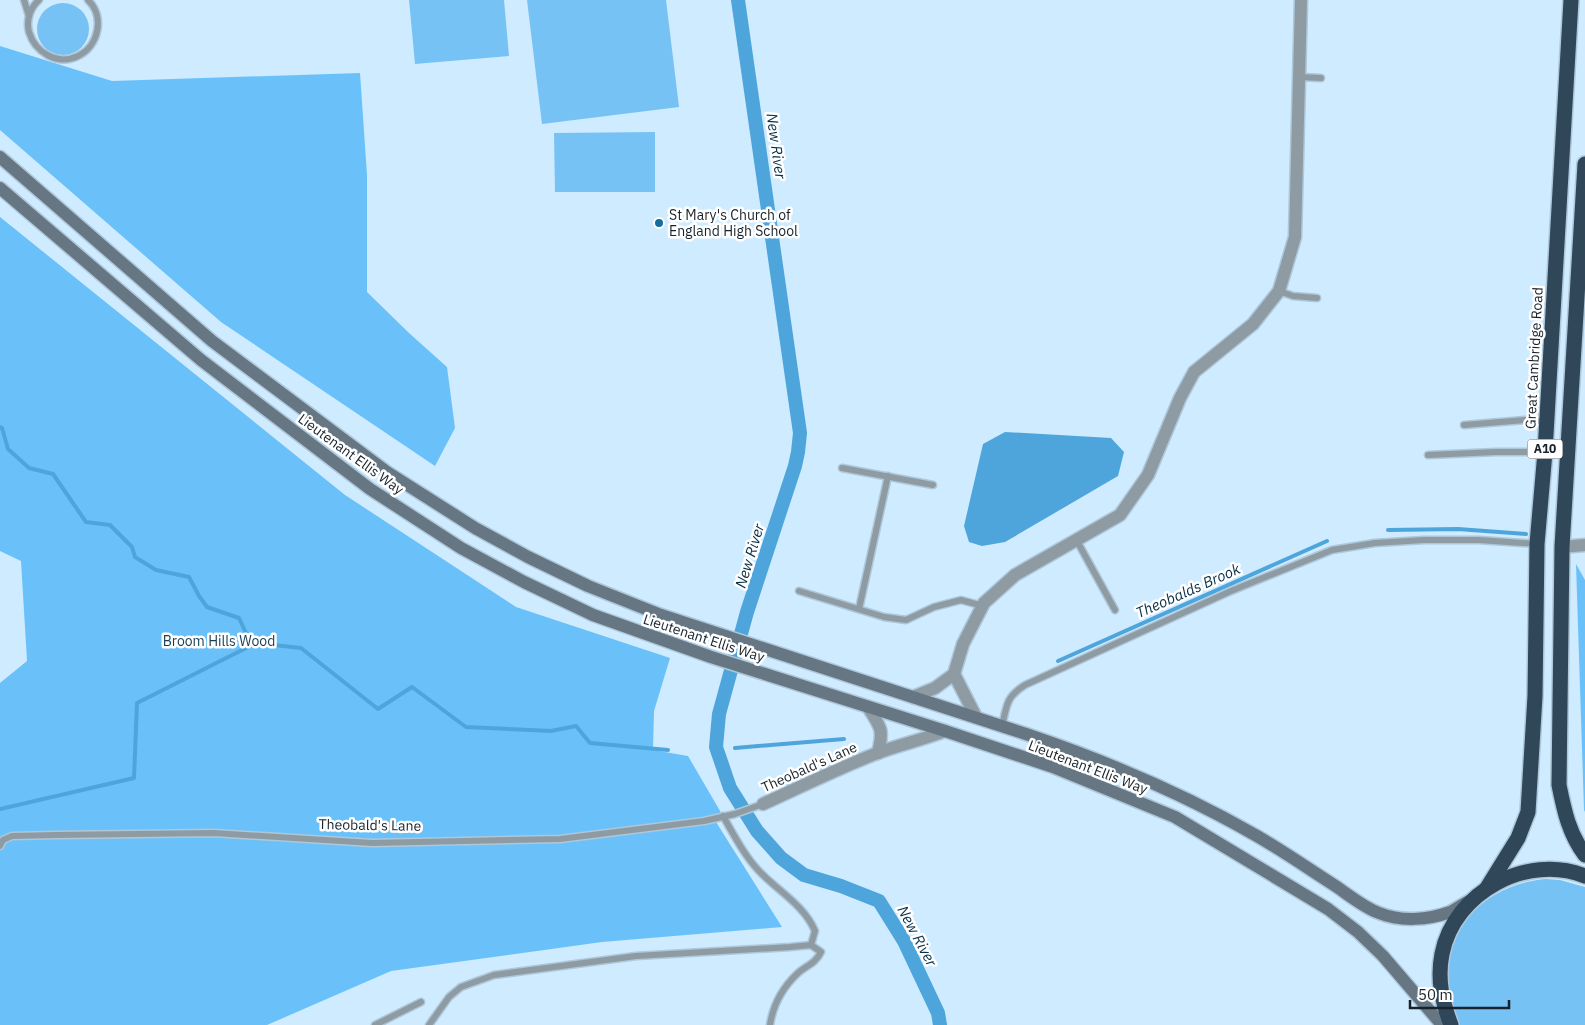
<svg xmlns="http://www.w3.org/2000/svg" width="1585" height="1025" viewBox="0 0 1585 1025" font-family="'IBM Plex Sans',sans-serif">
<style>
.green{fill:#77c2f4}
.forest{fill:#6ac1f9}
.water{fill:#4ea5dc}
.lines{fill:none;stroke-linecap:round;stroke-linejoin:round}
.stream{stroke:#4ea5dc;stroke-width:4}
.canal{stroke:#4ea5dc;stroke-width:14}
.lane-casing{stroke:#aec7d9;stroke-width:9}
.street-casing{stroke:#aec7d9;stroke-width:15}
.secondary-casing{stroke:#aec7d9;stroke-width:15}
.highway-casing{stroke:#aec7d9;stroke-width:18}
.lane{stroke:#8f9ba3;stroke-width:6}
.street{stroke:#8f9ba3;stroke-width:12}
.secondary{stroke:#667783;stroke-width:12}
.highway{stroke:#2f4758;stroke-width:15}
.poi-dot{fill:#146e9d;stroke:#fff;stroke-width:2}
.labels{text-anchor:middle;stroke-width:5;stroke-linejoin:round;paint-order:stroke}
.shield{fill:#fff;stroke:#5d646a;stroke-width:1}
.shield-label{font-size:12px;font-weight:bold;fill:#18222a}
.poi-label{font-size:14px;fill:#18222a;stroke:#fff;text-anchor:start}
.street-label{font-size:14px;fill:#18222a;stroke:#fff}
.park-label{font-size:14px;fill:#183d55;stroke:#fff}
.water-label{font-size:15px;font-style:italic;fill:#082f46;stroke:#fff}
</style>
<rect width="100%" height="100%" fill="#cfebff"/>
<!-- green -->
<g class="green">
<path d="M409,0h95l5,56 -94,8z"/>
<path d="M527,0h139l13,107 -137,17z"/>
<circle cx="63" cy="29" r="26"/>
<path d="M655,132v60h-100l-1,-59z"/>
<path d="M1546,879l14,1 25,7v138h-127c-5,-11 -7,-21 -9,-33 -11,-63 38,-108 97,-113z"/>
</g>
<!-- forest -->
<g class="forest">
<path d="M0,46l112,35 248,-8 7,102v117l42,41 38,34 8,61 -20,38 -214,-144 -221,-192z"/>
<path d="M0,217l345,278 171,112 154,51 -16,53 -1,39 35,6 35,60 -7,6 66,105 -180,15 -211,29 -124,54h-267v-342l27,-22 -6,-100 -21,-10z"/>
<path d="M1576,564l9,16v232l-1,-2z"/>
</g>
<!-- water -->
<path class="water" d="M1005,432l106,6 13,14 -6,24 -113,66 -23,4 -13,-4 -5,-16 19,-82z"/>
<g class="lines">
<!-- stream -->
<g class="stream">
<path d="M0,427l2,1 6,21 21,19 24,6 33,48 24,3 22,22 3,10 21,13 33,7 10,19 8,11 32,11 7,15 10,10 45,5 77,61 34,-22 54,40 85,4 25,-5 14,17 78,7"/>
<path d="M1388,530l70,-1 68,5"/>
<path d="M1058,661l269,-120"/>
<path d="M735,748l109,-9"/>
<path d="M0,809l134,-31 3,-75 119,-60"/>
</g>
<!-- canal -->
<path class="canal" d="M738,0l62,433 -2,19 -3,14 -48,146 -28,102 -3,33 14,41 27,43 24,27 23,17 37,11 38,15 25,40 34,72 2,12"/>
<defs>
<g id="lane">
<path d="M24,0l5,16"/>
<path d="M39,0c-9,8 -13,20 -10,32 6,20 28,34 49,24 21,-10 27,-40 10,-56"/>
<path d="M1300,77l21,1"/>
<path d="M1279,291l14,5 24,2"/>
<path d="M1464,425l61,-5 21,1"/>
<path d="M1428,455l68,-3h49"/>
<path d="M842,468l91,17"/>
<path d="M1077,541l38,69"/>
<path d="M799,591l85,26 22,3 28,-13 27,-7 22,6"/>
<path d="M859,609l29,-133"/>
<path d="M1002,726c5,-21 4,-29 23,-41l206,-94 101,-41 43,-7 49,-3h55l58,4"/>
<path d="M723,816c11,19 21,39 36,55 19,20 45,34 56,60l-4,14"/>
<path d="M0,846l3,-6 9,-4 44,-1 158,-2 158,10 188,-4 144,-18 31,-7 28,-10"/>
<path d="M375,1025l46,-23"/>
<path d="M429,1025l20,-28 12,-10 33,-12 142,-19 154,-9 21,-2 10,7c-5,11 -15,14 -23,21 -15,14 -25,32 -28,52"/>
</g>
<g id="street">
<path d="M1562,547l23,-2"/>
<path d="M954,674l22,43"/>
<path d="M913,697l22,-9 19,-14 9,-30 21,-41 31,-28 105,-60 28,-40 32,-77 14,-26 59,-48 26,-33 16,-54 6,-237"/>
<path d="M868,707c13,21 16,22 10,46"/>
<path d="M763,804c37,-17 74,-35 112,-50 23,-9 47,-14 70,-23"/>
</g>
<g id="secondary">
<path d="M0,157l212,184 175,131 88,56 53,29 60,29 73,29 365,119c80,27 158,60 231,102 26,15 52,33 77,49 15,10 29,22 45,28 22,9 49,7 71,-1 6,-3 13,-8 19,-11"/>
<path d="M0,188l201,172 169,129 91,59 63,34 69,33 118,42 234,74 108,36 122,50 153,92 30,23 25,24 59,69"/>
</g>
<g id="highway">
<path d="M1585,164l-23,383 -3,238c5,25 10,49 26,70"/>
<path d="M1487,888l31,-50 10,-26 7,-116 2,-152 8,-92 26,-452"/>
<path d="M1451,1025c-9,-24 -14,-46 -9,-71 12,-62 85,-101 143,-78"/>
</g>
</defs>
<!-- lane casing -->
<use href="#lane" class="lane-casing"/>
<!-- street casing -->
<use href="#street" class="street-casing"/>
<!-- secondary casing -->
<use href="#secondary" class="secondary-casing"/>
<!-- highway casing -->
<use href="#highway" class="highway-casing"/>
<!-- lane -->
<use href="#lane" class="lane"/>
<!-- street -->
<use href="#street" class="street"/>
<!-- secondary -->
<use href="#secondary" class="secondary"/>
<!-- highway -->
<use href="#highway" class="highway"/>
</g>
<!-- markers -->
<circle class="poi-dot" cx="659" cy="223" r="5"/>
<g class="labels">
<!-- shield labels -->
<rect class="shield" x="1527.5" y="439.5" width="35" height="19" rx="4"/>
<g class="shield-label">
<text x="1545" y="453">A10</text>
</g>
<!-- poi labels -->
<g class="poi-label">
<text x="669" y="220">St Mary's Church of<tspan x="669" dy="16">England High School</tspan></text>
</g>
<!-- street labels -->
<g class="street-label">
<text transform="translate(1534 358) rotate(-87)" y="5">Great Cambridge Road</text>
<text transform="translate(351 454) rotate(36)" y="5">Lieutenant Ellis Way</text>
<text transform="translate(704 638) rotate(18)" y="5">Lieutenant Ellis Way</text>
<text transform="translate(809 767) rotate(-24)" y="5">Theobald's Lane</text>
<text transform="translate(1088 767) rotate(21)" y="5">Lieutenant Ellis Way</text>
<text transform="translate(370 825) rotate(1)" y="5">Theobald's Lane</text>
</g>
<!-- park labels -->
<g class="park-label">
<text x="219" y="646">Broom Hills Wood</text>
</g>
<!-- water labels -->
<g class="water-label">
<text transform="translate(776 146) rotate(82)" y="5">New River</text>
<text transform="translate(750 556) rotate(-73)" y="5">New River</text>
<text transform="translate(1188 591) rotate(-24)" y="5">Theobalds Brook</text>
<text transform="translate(917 936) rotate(62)" y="5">New River</text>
</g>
</g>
<!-- scale -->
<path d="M1410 1000v8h99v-8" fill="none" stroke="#18222a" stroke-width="2.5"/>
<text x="1418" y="1000" font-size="15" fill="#18222a" stroke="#ffffff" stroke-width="4" paint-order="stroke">50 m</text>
</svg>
